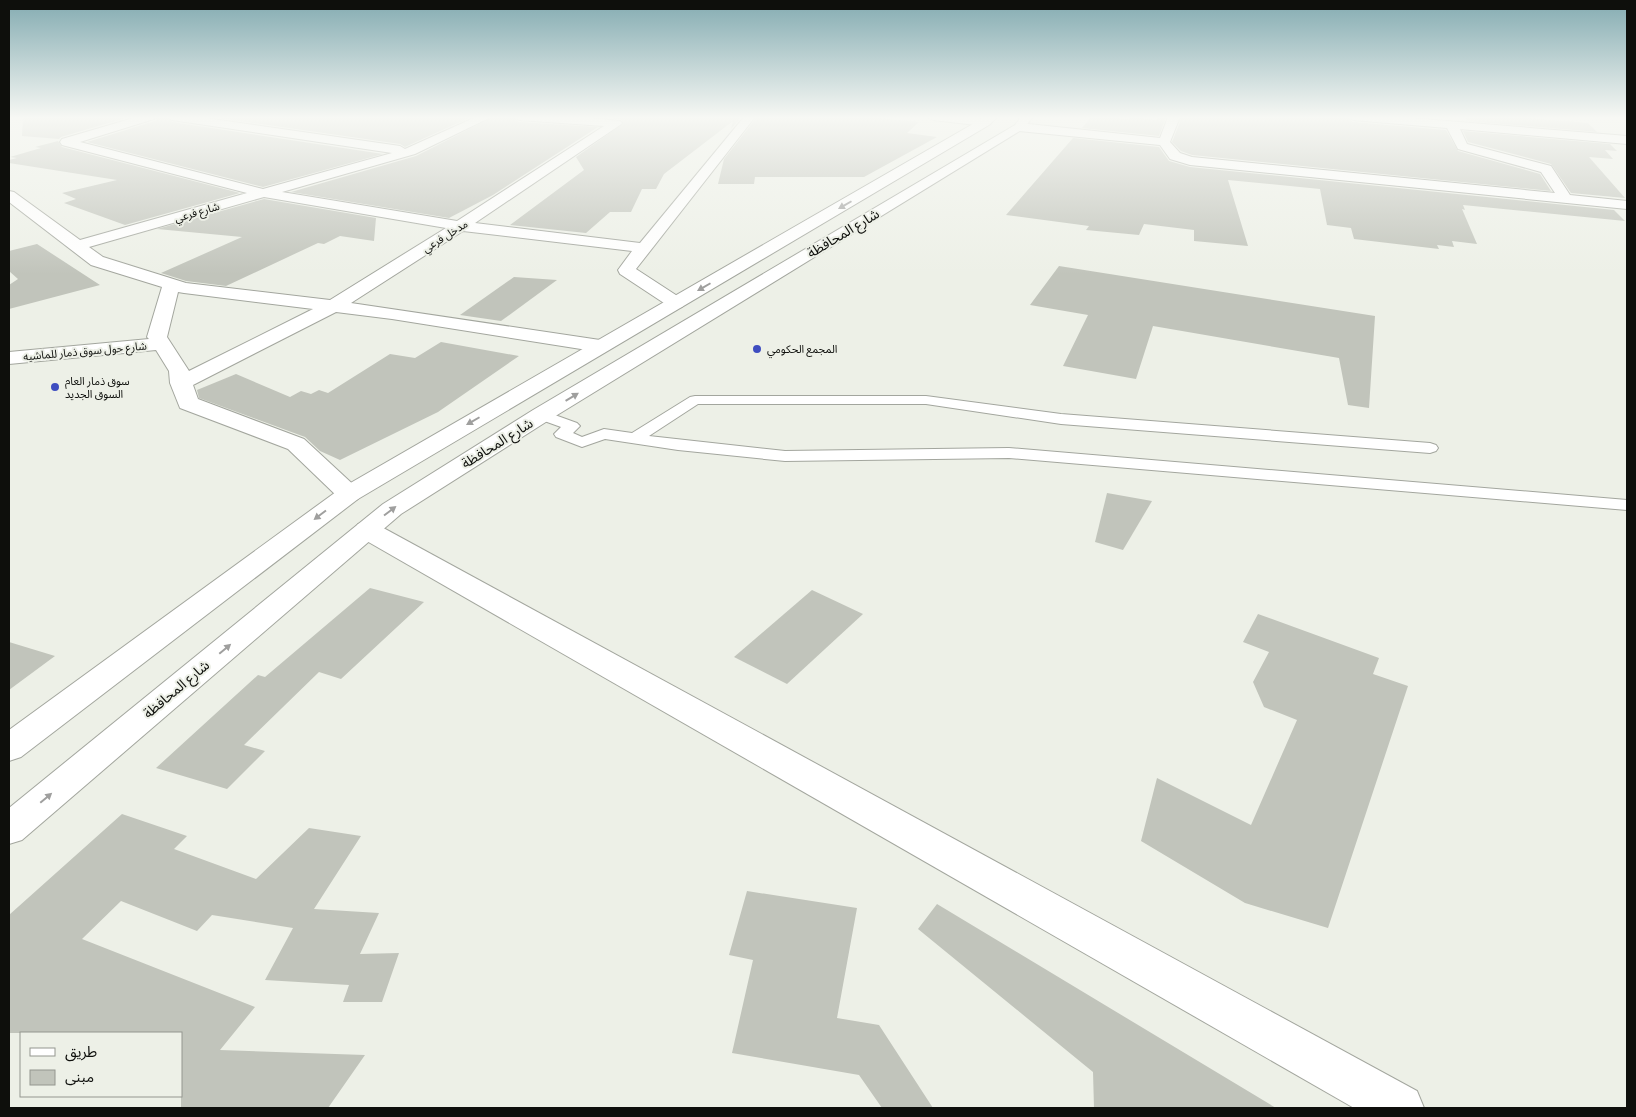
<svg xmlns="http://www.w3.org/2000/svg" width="1636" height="1117" viewBox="0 0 1636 1117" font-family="Bitter,'Noto Sans Arabic',serif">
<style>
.building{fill:#c1c4bb}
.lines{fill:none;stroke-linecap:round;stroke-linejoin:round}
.lane-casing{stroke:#a3a69e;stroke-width:2}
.street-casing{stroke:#a3a69e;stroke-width:2}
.primary-casing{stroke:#a3a69e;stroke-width:2}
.lane{fill:#fff;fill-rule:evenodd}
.street{fill:#fff;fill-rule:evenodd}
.primary{fill:#fff;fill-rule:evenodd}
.oneway{fill:#9f9f9e}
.poi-dot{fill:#3e4dc0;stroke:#edf0e7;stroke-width:2}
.labels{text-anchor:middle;stroke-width:4;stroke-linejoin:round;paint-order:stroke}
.far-street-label{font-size:11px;fill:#0e0f0c;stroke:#edf0e7}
.far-poi-label{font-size:11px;fill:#0e0f0c;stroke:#edf0e7;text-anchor:start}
.street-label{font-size:14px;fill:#0e0f0c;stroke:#edf0e7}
</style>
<rect width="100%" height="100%" fill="#edf0e7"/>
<!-- building -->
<g class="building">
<path d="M23,117l81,1 25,-1 -68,20 -2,2 -37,-3z"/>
<path d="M157,117h8l7,5 211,32 -120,33 -176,-45 68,-21z"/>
<path d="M213,117h258l-66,30 -5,-3z"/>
<path d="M493,117h19l7,5 79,5 -105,68 -44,23 -158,-26 125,-36z"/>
<path d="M601,117h140l-10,12 2,-8 -69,53 -8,15h-14l-11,23h-21l-24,21 -76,-8 74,-55 -8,-13 48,-34 -4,-4z"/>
<path d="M757,117h111l51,5 -12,11 30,4 -73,40h-109l-1,7h-36l6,-25z"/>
<path d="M1091,117l37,2 3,-2 26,3 1,-3h8l-7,19 -77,-8z"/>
<path d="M1182,117h164l7,5 93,8 12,21 82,23 11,17 -359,-36 -11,-4 -9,-9z"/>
<path d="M1465,117h51l72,6 9,9 -129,-11z"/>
<path d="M1463,131l147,13 7,7 -12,-1 8,9 -24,-2 36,41 -54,-5 -20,-29 -83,-22z"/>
<path d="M1073,138l86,9 10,14 21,6 424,43 11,11 -162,-16 2,5 -3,-1 15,35 -25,-3 2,6 -17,-2 2,4 -85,-10 -3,-11 -24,-3 -7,-36 -92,-9 20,66 -54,-5v-11l-50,-6 -5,11 -53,-5 3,-4 -83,-11z"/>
<path d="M58,141l4,6 178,46 -115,32 -61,-22 12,-4 -14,-6 55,-13 -108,-17v-3l8,-2 -7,-1 31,-9 -6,-1z"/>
<path d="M264,199l112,19 -2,23 -34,-5 -16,8 -6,-1 -92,43 -40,-5 -25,-8 81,-36 -85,-8z"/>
<path d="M37,244l63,41 -91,24v-24l9,-6 -9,-8v-20z"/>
<path d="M1059,266l316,50 -6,92 -21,-3 -9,-47 -186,-32 -17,53 -73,-13 25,-51 -58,-10z"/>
<path d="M514,277l43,3 -56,41 -41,-6z"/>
<path d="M441,342l78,14 -81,56 -98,48 -20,-9 -15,-14 -106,-39 -2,-8 39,-16 54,23 11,-6 10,3 8,-4 9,3 62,-39 25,4z"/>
<path d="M1107,493l45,8 -29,49 -28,-8z"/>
<path d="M370,588l54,14 -83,77 -22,-7 -75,73 21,6 -38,38 -71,-21 102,-93 7,2z"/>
<path d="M812,590l51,24 -76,70 -53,-27z"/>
<path d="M1258,614l121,44 -6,16 35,12 -80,242 -83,-25 -104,-62 16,-63 94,47 46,-105 -33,-13 -11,-25 16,-30 -26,-10z"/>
<path d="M9,642l46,14 -46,34z"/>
<path d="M122,814l65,22 -13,13 82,30 53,-51 52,8 -47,73 65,4 -19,41 39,-1 -17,49h-39l6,-17 -84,-5 28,-52 -81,-13 -15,16 -76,-30 -39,38 173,68 -35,43 145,5 -37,53h-147v-75h-172v-118z"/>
<path d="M747,891l110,17 -20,110 42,7 54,83h-51l-23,-33 -127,-22 21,-93 -24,-5z"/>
<path d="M937,904l339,204h-182l-1,-36 -175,-143z"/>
</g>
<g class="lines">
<defs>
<path id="lane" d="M695,396h231l135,18 369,29 6,2 2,3 -2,3 -6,2 -369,-29 -135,-20h-228l-49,32 136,15 224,-3 618,52v10l-618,-52 -224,3 -107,-11 -73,-11 -23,8 -26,-10 -2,-3 7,-7 -25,-9 -3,-3 3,-3 5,-2 36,13 3,3 -7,7 9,4 22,-8 28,4 58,-36z"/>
<g id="street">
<path d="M137,117h18l-1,2 -74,23 183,47 129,-36 -220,-33 -5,-3h31l202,29 5,3 71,-32h15l-76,37 -133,38 175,29 147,-95 -85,-6 -5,-3h65l41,4 2,2 -2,2 -145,98 165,20 104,-126h11l-119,152 46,30 3,4 -3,4 -6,1 -6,-1 -50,-33 -2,-4 14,-19 -169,-20 -112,72 249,37 7,2 3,4 -3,4 -7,2 -208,-33 -56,-7 -143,73 5,14 106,40 54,50 4,5 -4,5 -9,3 -9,-3 -52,-50 -108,-41 -10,-25 -1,-12 -13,-21 -147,14v-12l140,-13 -2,-2 15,-50 -71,-22 -82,-63v-11l5,1 66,48 167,-47 -185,-48 -2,-3 2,-3zM264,197l182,31 -116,72 -144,-17 -83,-26 -14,-10zM178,292l6,1 129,16 -124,62 -22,-34z"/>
<path d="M928,117c13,0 54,-3 63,6l-6,3 -52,-6z"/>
<path d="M1168,117h12l-10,25 10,11 12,4 363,36 -14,-21 -83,-23 -11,-21 -94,-8 -5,-3h50l229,19v8l-167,-15 7,15 84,22 19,29 57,6v8l-437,-44 -20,-6 -10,-14 -141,-14 -6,-4 6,-4 141,15z"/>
<path d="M367,522l9,2 1041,567 7,17h-70l-996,-572 -4,-6 4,-6z"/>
</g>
<g id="primary">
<path d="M985,117h12l-8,8 -631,374 -337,258 -12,4v-31l331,-241z"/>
<path d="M1021,117h12l-10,12 -474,291 -148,94 -379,326 -13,4v-36l374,-304 150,-94 482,-285z"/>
</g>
</defs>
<!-- lane casing -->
<use href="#lane" class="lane-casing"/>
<!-- street casing -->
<use href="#street" class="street-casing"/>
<!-- primary casing -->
<use href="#primary" class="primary-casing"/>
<!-- lane -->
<use href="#lane" class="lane"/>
<!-- street -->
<use href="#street" class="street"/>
<!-- primary -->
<use href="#primary" class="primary"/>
</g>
<!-- one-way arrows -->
<defs><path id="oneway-solid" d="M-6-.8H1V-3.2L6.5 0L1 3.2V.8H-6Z" transform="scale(1.25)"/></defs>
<g class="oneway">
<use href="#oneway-solid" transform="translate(845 205) rotate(150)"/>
<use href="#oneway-solid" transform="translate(704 287) rotate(150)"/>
<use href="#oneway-solid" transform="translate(572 397) rotate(-31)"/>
<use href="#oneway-solid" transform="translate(473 421) rotate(150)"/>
<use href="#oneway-solid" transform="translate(390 511) rotate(-37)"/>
<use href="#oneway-solid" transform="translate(320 515) rotate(143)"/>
<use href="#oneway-solid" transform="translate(225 649) rotate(-40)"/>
<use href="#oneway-solid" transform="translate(46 798) rotate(-40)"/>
</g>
<!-- sky -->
<linearGradient id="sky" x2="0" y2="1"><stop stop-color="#83abb1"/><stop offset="0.43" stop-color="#f7f8f4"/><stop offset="1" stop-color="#f7f8f4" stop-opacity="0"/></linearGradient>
<rect width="1636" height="274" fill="url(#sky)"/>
<!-- markers -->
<g class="poi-dot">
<circle cx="757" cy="349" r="5"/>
<circle cx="55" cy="387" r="5"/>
</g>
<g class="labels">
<!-- far-street labels -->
<g class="far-street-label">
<text transform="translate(197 212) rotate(-16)" y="4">شارع فرعي</text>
<text transform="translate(445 236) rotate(-32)" y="4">مدخل فرعي</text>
<text transform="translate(85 351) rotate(-5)" y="4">شارع حول سوق ذمار للماشيه</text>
</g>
<!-- far-poi labels -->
<g class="far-poi-label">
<text x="767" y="353">المجمع الحكومي</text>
<text x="65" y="385">سوق ذمار العام<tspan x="65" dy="13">السوق الجديد</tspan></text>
</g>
<!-- street labels -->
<g class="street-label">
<text transform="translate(843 233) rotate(-31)" y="5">شارع المحافظة</text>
<text transform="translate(497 443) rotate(-32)" y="5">شارع المحافظة</text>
<text transform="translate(176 689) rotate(-40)" y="5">شارع المحافظة</text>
</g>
</g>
<!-- border -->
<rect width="1636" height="1117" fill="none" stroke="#0e0f0c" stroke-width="20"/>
<!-- legend -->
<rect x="20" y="1032" width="162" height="65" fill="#edf0e7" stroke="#94968f"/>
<rect x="30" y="1048" width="25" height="8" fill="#ffffff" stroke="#94968f"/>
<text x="65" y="1057" font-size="15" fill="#0e0f0c">طريق</text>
<rect x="30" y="1070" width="25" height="15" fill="#c1c4bb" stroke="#94968f"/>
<text x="65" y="1082" font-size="15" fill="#0e0f0c">مبنى</text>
</svg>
